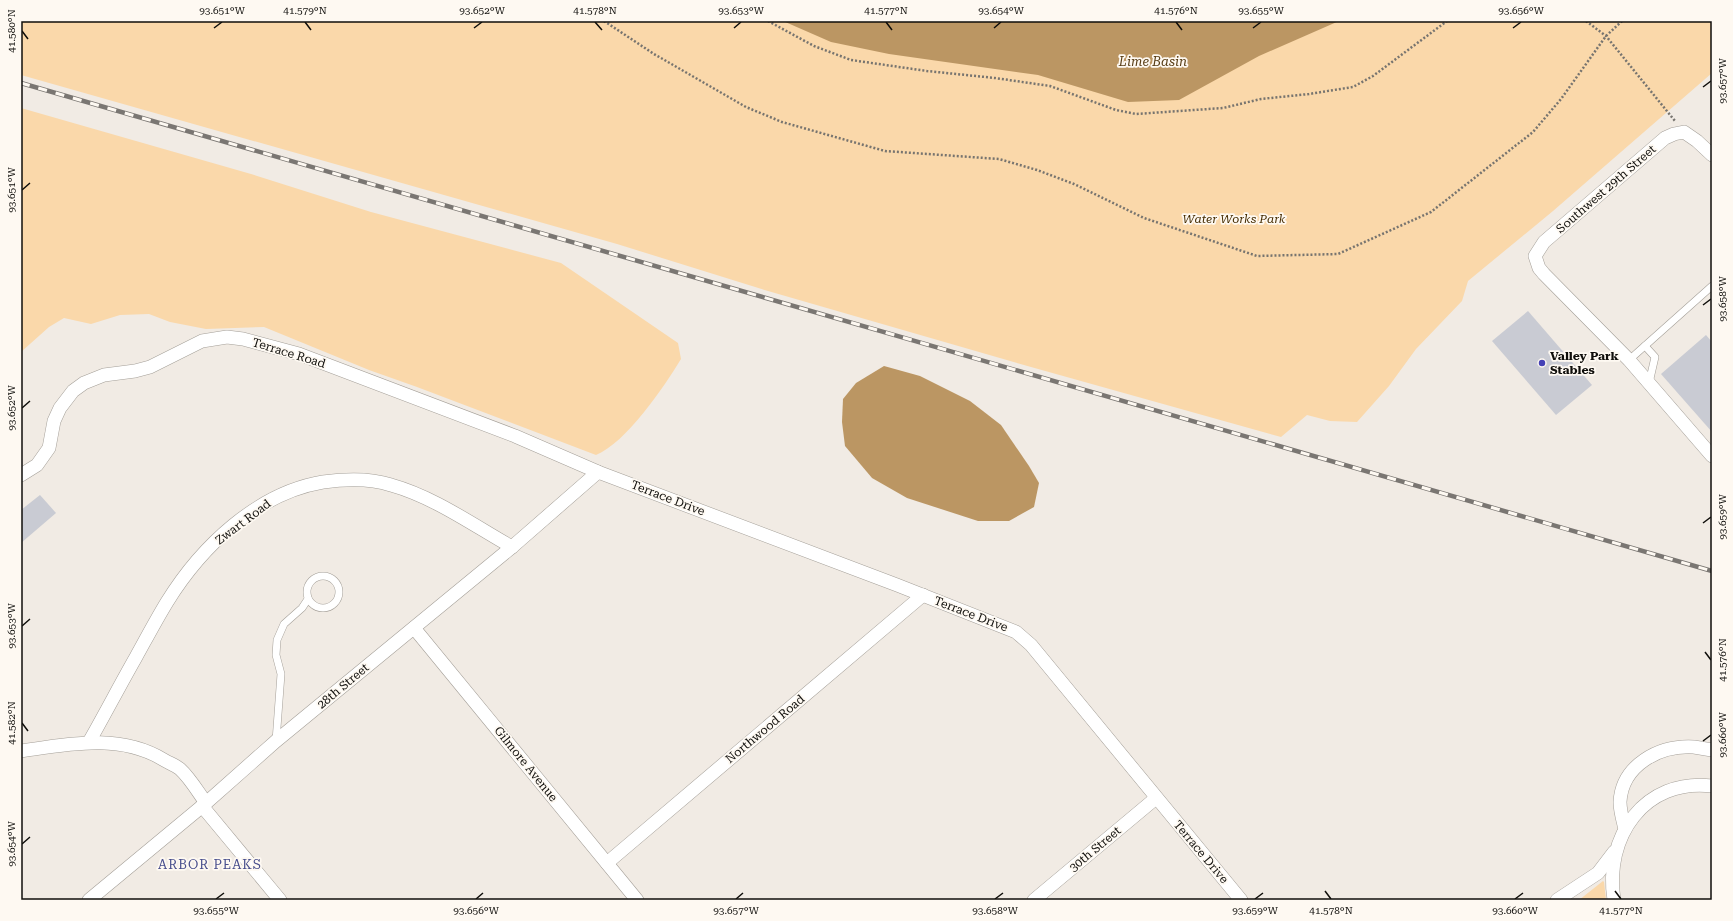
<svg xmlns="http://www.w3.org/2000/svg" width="1733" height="921" viewBox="0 0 1733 921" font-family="'Roboto Serif',serif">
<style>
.green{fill:#fad8aa}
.water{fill:#bb9663}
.building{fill:#c9cbd3}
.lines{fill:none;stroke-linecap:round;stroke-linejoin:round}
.lane-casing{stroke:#a49f98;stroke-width:8}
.street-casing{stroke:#a49f98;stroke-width:14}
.path{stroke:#77746f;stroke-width:2.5;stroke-dasharray:2 2;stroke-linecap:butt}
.lane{stroke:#fff;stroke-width:7}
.street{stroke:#fff;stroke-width:13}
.rail-casing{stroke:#7a7672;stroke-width:4.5}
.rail{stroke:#fef9f2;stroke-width:3;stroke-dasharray:9;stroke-linecap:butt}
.ticks{fill:none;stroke:#0f0e0b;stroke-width:1.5}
.poi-dot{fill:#4441b6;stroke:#fef9f2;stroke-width:1.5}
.labels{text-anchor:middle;stroke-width:3.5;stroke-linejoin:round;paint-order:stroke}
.street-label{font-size:12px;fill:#0f0e0b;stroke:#fef9f2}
.park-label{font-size:12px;font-style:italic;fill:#452c00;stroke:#fef9f2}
.poi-label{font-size:12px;font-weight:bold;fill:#0f0e0b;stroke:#fef9f2;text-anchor:start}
.water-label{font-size:13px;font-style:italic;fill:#573c14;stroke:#fef9f2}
.neighbourhood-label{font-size:13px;letter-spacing:1px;fill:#494f8d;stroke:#fef9f2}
.neatline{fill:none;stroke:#0f0e0b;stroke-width:1.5}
.ticks-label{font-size:10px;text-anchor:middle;fill:#0f0e0b}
</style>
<rect width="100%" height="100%" fill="#f1ebe4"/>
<!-- green -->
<g class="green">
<path d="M21,21h1691v52l-159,138 -85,70 -6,20 -46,48 -27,37 -32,36 -27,-1 -23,-6 -26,22 -250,-70 -263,-76 -151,-47 -596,-169z"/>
<path d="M21,108l230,66 120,38 190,51 117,80 3,16c-17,28 -55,84 -85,96l-179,-68 -48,-17 -105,-43 -58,2 -36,-7 -21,-8 -29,1 -29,9 -27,-6 -15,9 -28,25z"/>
<path d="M1603,881l1,1 2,18h-27z"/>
</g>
<!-- water -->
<g class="water">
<path d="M783,21h556l-80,35 -80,44 -51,2 -90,-27 -149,-21 -58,-12z"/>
<path d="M884,366l36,10 50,25 31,24 28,41 10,17 -5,24 -25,14h-31l-71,-23 -35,-20 -27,-32 -3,-24 1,-23 13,-16z"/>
</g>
<!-- building -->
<g class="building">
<path d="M1528,311l64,74 -36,30 -64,-74z"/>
<path d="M1706,335l6,7v90l-51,-58z"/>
<path d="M40,495l16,18 -35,30v-33z"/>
</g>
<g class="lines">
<defs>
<g id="lane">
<path d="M1645,346l10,11 -6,26"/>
<path d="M1629,360l83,-74"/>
<circle cx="323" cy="592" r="16"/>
<path d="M276,741l5,-67 -5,-19 1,-15 7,-16 18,-16 6,-9"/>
</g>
<g id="street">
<path d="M1712,155l-15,-14 -13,-9 -10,2 -9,4 -121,104 -9,14 4,12 5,6 85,86 83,96"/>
<path d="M21,475l16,-10 12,-17 5,-27 6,-13 13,-17 11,-8 20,-8 31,-4 15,-4 52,-26 25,-4 16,2 56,15 216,82 83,36 299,113 119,47 15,13 210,255"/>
<path d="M414,628l223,272"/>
<path d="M89,742c16,-28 31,-57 47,-85 10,-18 20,-37 31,-55 34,-55 90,-109 156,-120 22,-3 47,-4 68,3 43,12 82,40 121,62"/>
<path d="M21,751c48,-7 99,-18 143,9 5,3 11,5 16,9 10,9 18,23 26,34"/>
<path d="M202,806l78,94"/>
<path d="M1625,829c-2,-8 -5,-18 -5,-27 2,-37 39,-57 74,-55 6,1 12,2 18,3"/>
<path d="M607,863l316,-268"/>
<path d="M89,900l117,-97 70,-62 236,-194 86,-75"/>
<path d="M1034,900l122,-102"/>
<path d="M1557,900l41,-27 16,-21"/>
<path d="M1614,900c-10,-63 30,-122 98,-114"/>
</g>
</defs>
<!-- lane casing -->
<use href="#lane" class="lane-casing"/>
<!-- street casing -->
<use href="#street" class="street-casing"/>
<!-- path -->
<g class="path">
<path d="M604,21l50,33 92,53 36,15 103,29 114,8 38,11 37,14 70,34 113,38 81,-2 93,-42 102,-80 28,-33 45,-63 16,-15"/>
<path d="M768,21l46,25 37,14 76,11 68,7 55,8 66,24 20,4 87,-6 38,-9 48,-5 44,-7 20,-11 74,-55"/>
<path d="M1586,21l20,15 69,85"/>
</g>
<!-- lane -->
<use href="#lane" class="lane"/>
<!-- street -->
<use href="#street" class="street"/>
<defs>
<path id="rail" d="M21,83l1691,488"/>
</defs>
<!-- rail casing -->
<use href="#rail" class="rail-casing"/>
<!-- rail -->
<use href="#rail" class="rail"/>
</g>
<!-- ticks -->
<path class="ticks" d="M305,22l6,8M595,22l7,8M886,22l6,8M1176,22l6,8M214,28l8,-6M474,28l8,-6M734,28l7,-6M994,28l7,-6M1253,28l8,-6M1513,28l8,-6M22,31l6,8M1703,87l8,-6M22,190l8,-7M1703,305l8,-6M22,408l8,-7M1703,523l8,-6M22,626l8,-7M1705,652l6,8M22,723l6,8M1703,741l8,-6M22,844l8,-7M1325,891l6,8M1615,891l6,8M216,899l8,-6M476,899l7,-6M736,899l7,-6M995,899l8,-6M1255,899l8,-6M1515,899l8,-6"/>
<!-- markers -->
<circle class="poi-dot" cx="1542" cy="363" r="4"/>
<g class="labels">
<!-- street labels -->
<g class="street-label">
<text transform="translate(1606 189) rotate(-41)" y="4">Southwest 29th Street</text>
<text transform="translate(289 353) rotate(17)" y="4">Terrace Road</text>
<text transform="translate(668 498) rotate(21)" y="4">Terrace Drive</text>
<text transform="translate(243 522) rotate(-37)" y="4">Zwart Road</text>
<text transform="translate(971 614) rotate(21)" y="4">Terrace Drive</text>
<text transform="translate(343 686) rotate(-40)" y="4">28th Street</text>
<text transform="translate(765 729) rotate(-40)" y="4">Northwood Road</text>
<text transform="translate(526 764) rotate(51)" y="4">Gilmore Avenue</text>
<text transform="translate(1095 849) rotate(-40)" y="4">30th Street</text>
<text transform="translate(1201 852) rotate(50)" y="4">Terrace Drive</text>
</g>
<!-- park labels -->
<g class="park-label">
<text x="1234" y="223">Water Works Park</text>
</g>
<!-- poi labels -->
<g class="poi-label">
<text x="1550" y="360">Valley Park<tspan x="1550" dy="14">Stables</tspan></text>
</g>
<!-- water labels -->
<g class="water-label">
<text x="1153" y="66">Lime Basin</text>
</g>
<!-- neighbourhood labels -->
<g class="neighbourhood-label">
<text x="210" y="869">ARBOR PEAKS</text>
</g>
</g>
<!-- border -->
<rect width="1733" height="921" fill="none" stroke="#fef9f2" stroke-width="44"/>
<rect x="22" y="22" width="1689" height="877" class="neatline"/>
<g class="ticks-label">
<text x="222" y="14">93.651°W</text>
<text x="305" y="14">41.579°N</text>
<text x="482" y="14">93.652°W</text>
<text x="595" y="14">41.578°N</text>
<text x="741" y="14">93.653°W</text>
<text x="886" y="14">41.577°N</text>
<text x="1001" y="14">93.654°W</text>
<text x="1176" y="14">41.576°N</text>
<text x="1261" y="14">93.655°W</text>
<text x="1521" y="14">93.656°W</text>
<text transform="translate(11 31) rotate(-90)" y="4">41.580°N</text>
<text transform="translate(1722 81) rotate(-90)" y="4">93.657°W</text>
<text transform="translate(11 190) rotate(-90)" y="4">93.651°W</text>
<text transform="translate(1722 299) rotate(-90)" y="4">93.658°W</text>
<text transform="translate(11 408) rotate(-90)" y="4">93.652°W</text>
<text transform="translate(1722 517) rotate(-90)" y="4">93.659°W</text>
<text transform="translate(11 626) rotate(-90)" y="4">93.653°W</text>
<text transform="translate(1722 660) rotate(-90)" y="4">41.576°N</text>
<text transform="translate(11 723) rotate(-90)" y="4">41.582°N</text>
<text transform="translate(1722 735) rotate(-90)" y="4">93.660°W</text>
<text transform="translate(11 844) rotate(-90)" y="4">93.654°W</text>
<text x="216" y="914">93.655°W</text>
<text x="476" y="914">93.656°W</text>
<text x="736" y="914">93.657°W</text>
<text x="995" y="914">93.658°W</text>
<text x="1255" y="914">93.659°W</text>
<text x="1331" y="914">41.578°N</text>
<text x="1515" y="914">93.660°W</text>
<text x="1621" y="914">41.577°N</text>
</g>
</svg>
